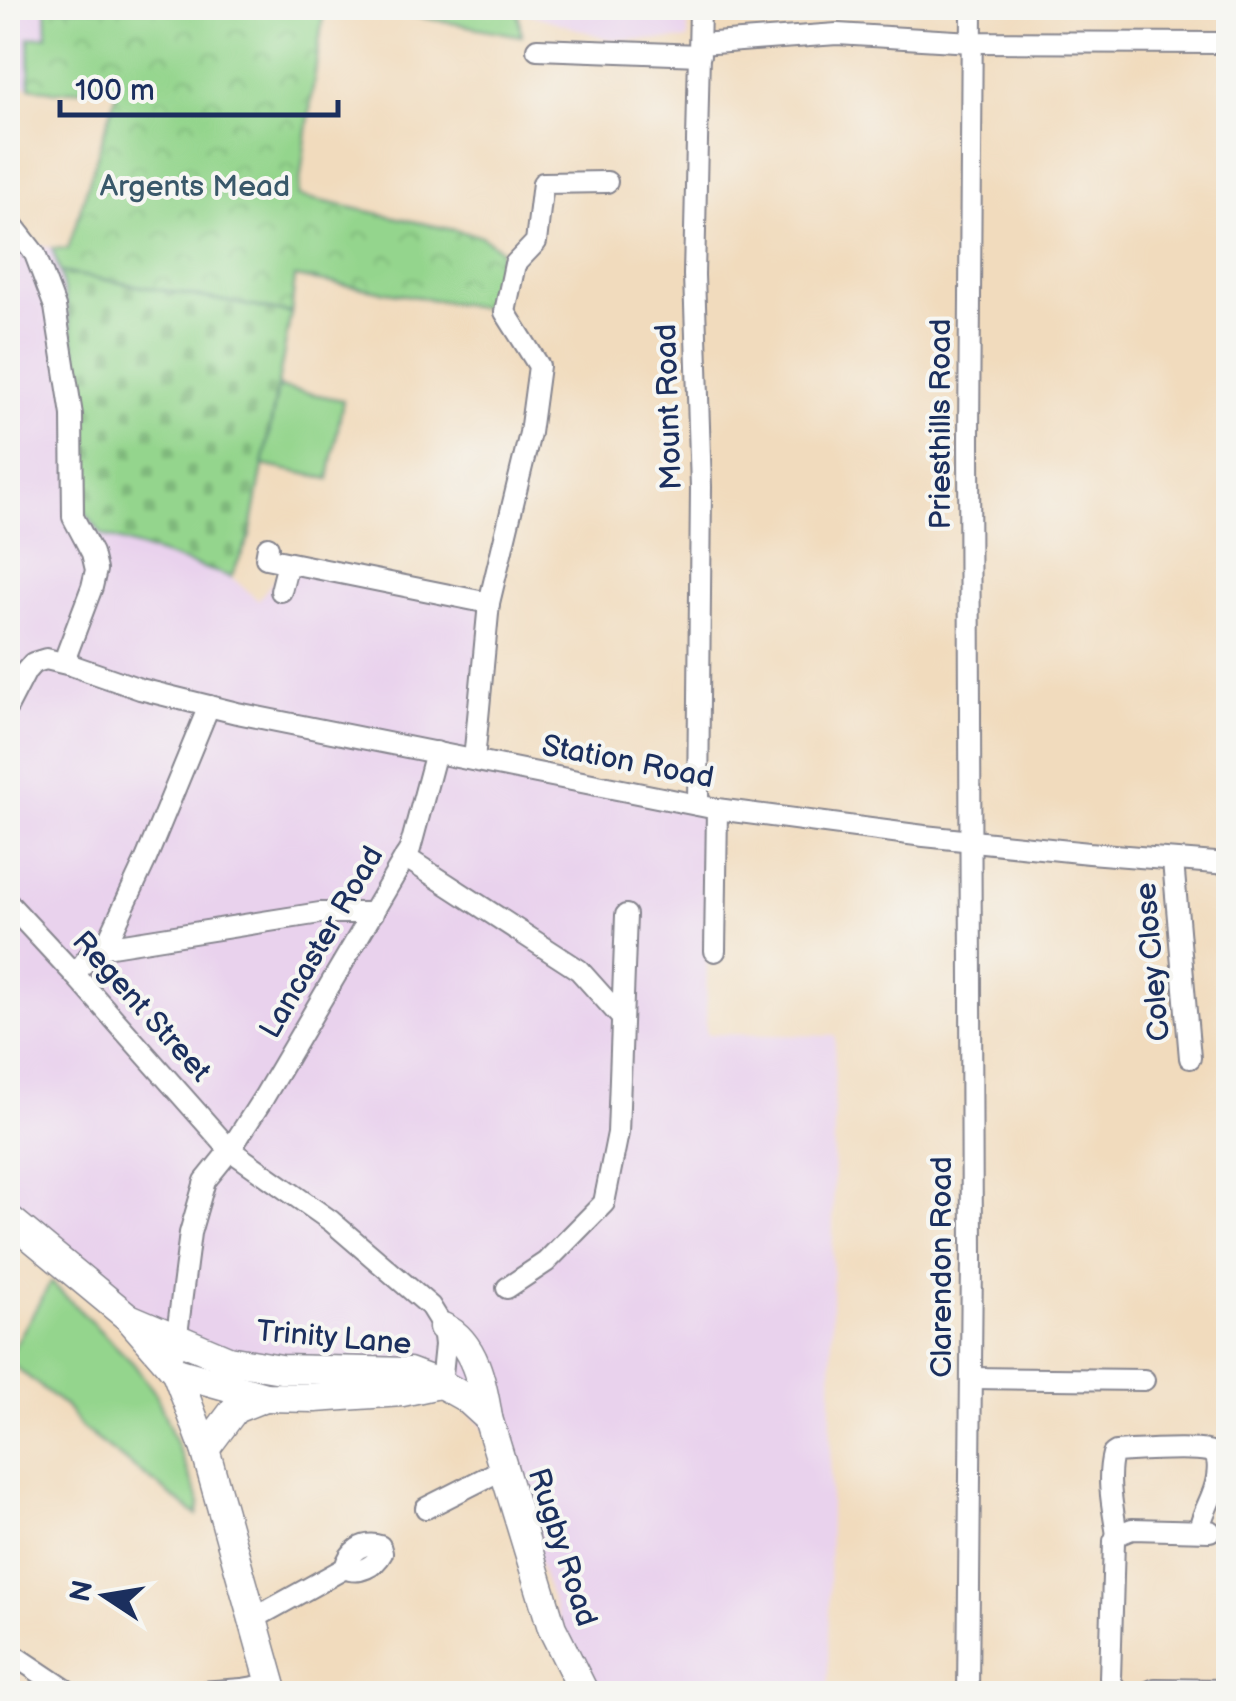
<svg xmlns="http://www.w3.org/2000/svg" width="1236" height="1701" viewBox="0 0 1236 1701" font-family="'Balsamiq Sans',sans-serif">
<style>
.built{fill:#e9d2ed}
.grass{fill:#94d58d;stroke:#588276;stroke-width:2.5}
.cemetery{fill:url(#cemetery-stones);stroke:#588276;stroke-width:2.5}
.park{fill:url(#park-crowns);stroke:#588276;stroke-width:2.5}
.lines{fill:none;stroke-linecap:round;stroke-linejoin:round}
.street-casing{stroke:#86858e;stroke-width:24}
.secondary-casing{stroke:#86858e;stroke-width:31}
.street{stroke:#fff;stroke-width:20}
.secondary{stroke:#fff;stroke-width:28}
.labels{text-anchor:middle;stroke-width:8;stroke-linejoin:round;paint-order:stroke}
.park-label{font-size:30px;fill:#39586a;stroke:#f6f6f2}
.street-label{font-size:30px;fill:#1b2f5e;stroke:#f6f6f2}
</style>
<defs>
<pattern id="cemetery-stones" width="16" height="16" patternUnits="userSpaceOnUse" patternTransform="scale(2.5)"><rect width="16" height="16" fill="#94d58d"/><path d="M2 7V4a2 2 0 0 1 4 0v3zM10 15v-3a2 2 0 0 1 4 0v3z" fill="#7fb77c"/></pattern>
<pattern id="park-crowns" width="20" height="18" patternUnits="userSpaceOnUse" patternTransform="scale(2.5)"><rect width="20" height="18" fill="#94d58d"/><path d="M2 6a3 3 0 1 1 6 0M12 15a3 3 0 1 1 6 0" fill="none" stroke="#7fb77c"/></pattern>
</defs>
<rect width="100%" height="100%" fill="#f6f6f2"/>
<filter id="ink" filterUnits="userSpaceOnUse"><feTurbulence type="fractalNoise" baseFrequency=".01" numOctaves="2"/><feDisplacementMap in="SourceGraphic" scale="20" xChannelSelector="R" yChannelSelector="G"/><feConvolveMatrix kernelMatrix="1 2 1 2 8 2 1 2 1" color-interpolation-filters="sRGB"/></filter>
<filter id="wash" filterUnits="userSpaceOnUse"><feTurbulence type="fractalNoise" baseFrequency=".0048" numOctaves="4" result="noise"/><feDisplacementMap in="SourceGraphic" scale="40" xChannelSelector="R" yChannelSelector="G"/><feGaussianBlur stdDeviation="2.25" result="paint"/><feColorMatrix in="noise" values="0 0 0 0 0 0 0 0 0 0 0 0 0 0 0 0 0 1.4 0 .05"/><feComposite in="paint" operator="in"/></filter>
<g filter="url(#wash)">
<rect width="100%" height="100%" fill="#f1dbbd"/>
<!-- built -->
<g class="built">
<path d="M8,8h38l1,29 -18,1 1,49 -22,-4z"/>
<path d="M511,8h177v32l-79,-1z"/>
<path d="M8,219l19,24 25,5 8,24 20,103 2,133 20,27 129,42 27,23 30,-37 195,39 -11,158 237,49 -3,225 129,2 -7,657h-243l-90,-254 -54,-56 -105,-15 -161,-29 -167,-121z"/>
</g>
<!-- grass -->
<g class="grass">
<path d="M402,8h116l3,28 -118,-22z"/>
<path d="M278,387l65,13 -14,79 -66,-14z"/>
<path d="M51,1282l82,81 23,31 44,108 -3,13 -115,-87 -17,-22 -57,-45v-4z"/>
</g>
<!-- cemetery -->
<path class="cemetery" d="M60,272l231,41 -41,223 -19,41 -129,-42 -20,-27 -2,-133z"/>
<!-- park -->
<path class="park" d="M46,8h278l-26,188 183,40 20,14 -5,36 -11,22 -190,-31 -4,36 -231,-41 -8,-24 16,1 51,-164 -60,7 -29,-5 -1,-49 18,-2z"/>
</g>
<g filter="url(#ink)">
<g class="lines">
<defs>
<g id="street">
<path d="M700,44l137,-10 135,8 256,1"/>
<path d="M537,49l163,6"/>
<path d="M8,219l27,35 20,53 17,108 1,102 19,36 4,17 -4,17 -25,66v6l4,6"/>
<path d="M268,547l-2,11 223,45"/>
<path d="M281,591l7,-28"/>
<path d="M8,706l18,-35 7,-8 13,-4 25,6 69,24 97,24 480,96 207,27 165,17 139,11"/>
<path d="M474,760l15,-157 41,-170 9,-67 -34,-54 10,-48 21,-22 7,-59 64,-1"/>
<path d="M698,805l3,-318 -7,-212 6,-267"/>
<path d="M405,857l174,113 43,48"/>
<path d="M1173,861l17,197"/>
<path d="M8,903l67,72 155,175 101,71 99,85 13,21 2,18 -4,39"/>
<path d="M105,947l41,-88 63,-153"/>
<path d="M715,951l2,-142"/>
<path d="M75,975l14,-19 16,-9 215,-34h53"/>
<path d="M507,1288l39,-26 58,-59 14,-70 8,-218"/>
<path d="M175,1350l15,-117 15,-52 25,-31 34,-53 146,-248 26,-97"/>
<path d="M971,1378l173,2"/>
<path d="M426,1508l77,-39"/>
<path d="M1117,1535c-4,-26 -11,-56 -4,-81l3,-2c15,-1 90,-6 97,1 6,6 5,17 4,24 -2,19 -15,34 -18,53"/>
<path d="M253,1619l92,-51c14,7 30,-2 37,-15l-2,-7c-17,-5 -31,5 -35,22"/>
<path d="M8,1651l64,43"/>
<path d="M174,1694l68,-5 30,-5"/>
<path d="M968,1694l4,-437 -3,-816 3,-433"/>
<path d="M1122,1694l-8,-7 -4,-9 4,-137 3,-6 15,-6 78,2"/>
<path d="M1143,1694l12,-5 73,1"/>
</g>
<g id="secondary">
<path d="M8,1218l121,100 47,54 89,25 50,1 87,-6 37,-8"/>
<path d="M129,1318l99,42 53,9 128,3 32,12 25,14 22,20 64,210 33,66"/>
<path d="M443,1327c32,15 40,58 45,91"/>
<path d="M176,1372l29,77 69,245"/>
<path d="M205,1449l30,-40 30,-12"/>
</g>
</defs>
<!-- street casing -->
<use href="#street" class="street-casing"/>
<!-- secondary casing -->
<use href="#secondary" class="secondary-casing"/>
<!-- street -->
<use href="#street" class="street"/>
<!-- secondary -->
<use href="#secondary" class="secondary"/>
</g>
</g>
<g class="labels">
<!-- park labels -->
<g class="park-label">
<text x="195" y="196">Argents Mead</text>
</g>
<!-- street labels -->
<g class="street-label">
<text transform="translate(668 407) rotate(-92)" y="10">Mount Road</text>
<text transform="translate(940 424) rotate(-90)" y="10">Priesthills Road</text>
<text transform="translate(628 761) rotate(11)" y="10">Station Road</text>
<text transform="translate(321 942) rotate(-60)" y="10">Lancaster Road</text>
<text transform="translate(1152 962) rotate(-95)" y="10">Coley Close</text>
<text transform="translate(142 1006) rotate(48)" y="10">Regent Street</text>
<text transform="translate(941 1267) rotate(-90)" y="10">Clarendon Road</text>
<text transform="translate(334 1337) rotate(5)" y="10">Trinity Lane</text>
<text transform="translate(563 1547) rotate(72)" y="10">Rugby Road</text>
</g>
</g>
<!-- margin -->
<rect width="1236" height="1701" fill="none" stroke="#f6f6f2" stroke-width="40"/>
<!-- north arrow -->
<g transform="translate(105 1596) rotate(282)" stroke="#f6f6f2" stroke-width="8" paint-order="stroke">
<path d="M0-8L18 38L0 25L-18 38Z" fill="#1b2f5e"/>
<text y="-15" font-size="28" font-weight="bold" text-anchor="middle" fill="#1b2f5e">N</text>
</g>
<!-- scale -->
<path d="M60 100v15h278v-15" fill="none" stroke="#1b2f5e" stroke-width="5"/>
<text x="75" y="100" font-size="30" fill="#1b2f5e" stroke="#f6f6f2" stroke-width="8" paint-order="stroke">100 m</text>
</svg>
